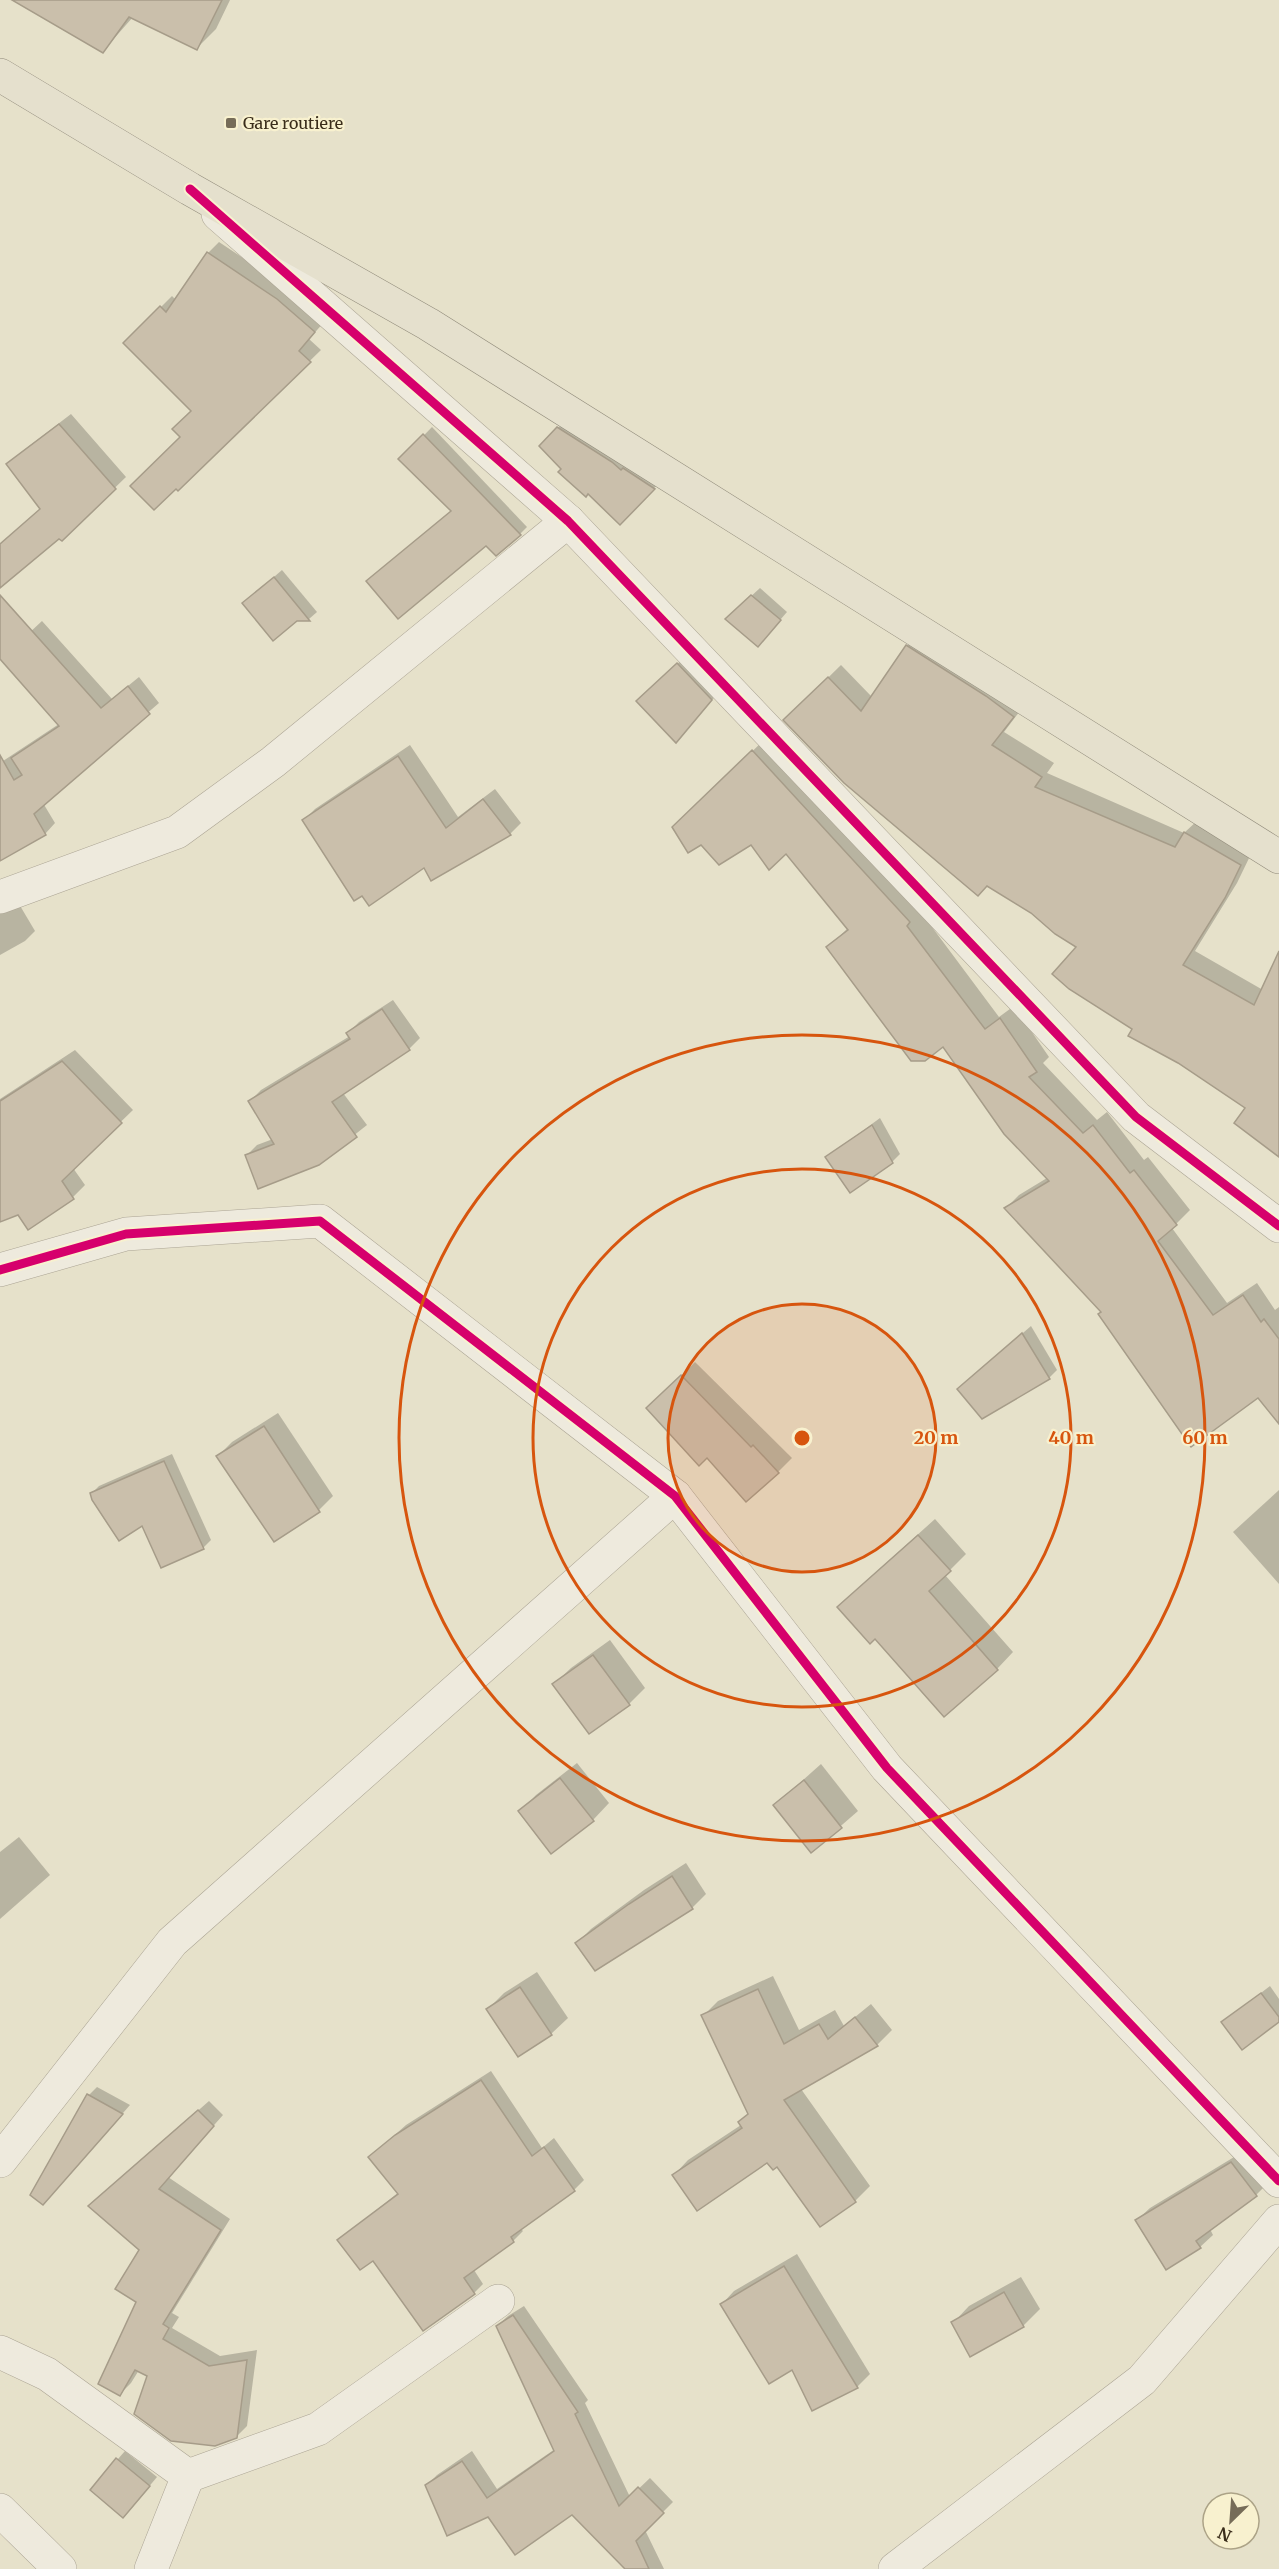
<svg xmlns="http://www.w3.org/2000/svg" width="1279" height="2569" viewBox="0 0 1279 2569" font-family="Merriweather,serif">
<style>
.shadow{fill:#0003}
.building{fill:#cabfab;stroke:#a69c89;stroke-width:1.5}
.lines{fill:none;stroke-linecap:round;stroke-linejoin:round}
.minor-casing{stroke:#aba494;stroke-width:34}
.major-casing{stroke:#908a7a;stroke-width:34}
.minor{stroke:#eeeadd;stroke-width:33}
.major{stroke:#e5e0cd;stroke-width:33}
.cycleway-casing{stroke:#f8f1cf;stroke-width:13}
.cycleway{stroke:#d6006c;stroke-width:9}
.ring{fill:none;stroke:#d7550e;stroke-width:3}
.poi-dot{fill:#766c58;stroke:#f8f1cf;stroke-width:2}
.labels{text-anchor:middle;stroke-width:4.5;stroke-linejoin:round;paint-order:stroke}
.poi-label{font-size:16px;fill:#3a2d1b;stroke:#f8f1cf;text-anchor:start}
.centre{fill:#d7550e;stroke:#f8f1cf;stroke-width:3}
.ring-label{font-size:18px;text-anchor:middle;font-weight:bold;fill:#d7550e;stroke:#f8f1cf;stroke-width:4.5;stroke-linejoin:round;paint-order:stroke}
</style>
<rect width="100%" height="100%" fill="#e6e1ca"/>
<!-- shadow -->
<g class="shadow">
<path d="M24,0h206l-14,29 -19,19 -64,-31 -30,34z"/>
<path d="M219,242l69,46 38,32 -17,19 12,11 -143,139 4,-52 11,-27 -68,-67 47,-47 4,4 32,-47z"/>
<path d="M71,414l55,63 -64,62 -3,-2 -59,49v-42l41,-35 -33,-45 12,-11z"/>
<path d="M566,420l96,60 -42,43 -79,-77z"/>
<path d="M432,427l95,100 -7,7 -68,-24 -51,-51z"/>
<path d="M282,570l35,42 -8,7h-12l-45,-23z"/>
<path d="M760,588l27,24 -22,25 -30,-26z"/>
<path d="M42,621l70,78 27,-22 20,26 -116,100 12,20 -10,11 -45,26v-97l59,-39 -47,-75z"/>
<path d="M920,633l106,70 -22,29 50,31 -7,10 137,60 14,-13 54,32 -15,31 -42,68 68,39 16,-35v138l-145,-65 -56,-81 -293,-227 56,-55 31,32 35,-51z"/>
<path d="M686,656l33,36 -35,41 -39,-40z"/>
<path d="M766,738l154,173 79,106 15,-11 35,51 -6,6 54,57 10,-8 37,48 4,-3 42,53 -18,18 55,75 30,-20 18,27 4,-3v115l-20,-26 -253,-188 13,-13 28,-17 -104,-133 -115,-98 20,-19 -62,-76 -35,-9 -50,1 -27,-17z"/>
<path d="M410,745l48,72 37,-28 26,34 -11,11 -86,32 -120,-46 11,-11z"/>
<path d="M19,904l16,27 -10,10 -25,14v-47z"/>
<path d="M393,1000l27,38 -11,11 -66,44 24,32 -48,38 -72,-8 10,-10 16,-6 -23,-38 11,-11 89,-54 -2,-3 11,-11z"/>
<path d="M75,1050l58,60 -60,58 12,17 -12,12 -73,23v-121z"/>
<path d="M880,1118l20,36 -8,8 -65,-5z"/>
<path d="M1031,1326l26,44 -8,8 -82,3z"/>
<path d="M695,1362l97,96 -14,14 -71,-16 -58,-48z"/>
<path d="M278,1413l55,83 -14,14 -45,30 -56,-84 14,-14z"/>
<path d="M172,1454l39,86 -8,8 -60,-24 -52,-30 8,-8z"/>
<path d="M1279,1490v94l-46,-52z"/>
<path d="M935,1519l31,35 -21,21 68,77 -16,17 -142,-78z"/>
<path d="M610,1640l35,48 -16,16 -75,-20 17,-16z"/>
<path d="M577,1763l32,40 -16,17 -42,32 -31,-40 16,-17z"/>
<path d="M821,1764l37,47 -46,40 -37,-46z"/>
<path d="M19,1837l31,38 -50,44v-67z"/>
<path d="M686,1863l20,31 -14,14 -96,61 -19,-26 14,-14 53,-39z"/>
<path d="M537,1972l31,46 -17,16 -63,-25 16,-16z"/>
<path d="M773,1976l26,54 36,-20 9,16 27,-22 21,26 -15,15 -76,44 69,97 -15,15 -87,-40 -94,14 14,-15 53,-35 -1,-3 9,-9 -46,-97 15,-15z"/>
<path d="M1270,1986l9,13v21l-56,2z"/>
<path d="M491,2071l51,77 12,-10 30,42 -10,10 -54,38 3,3 -10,10 -39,29 9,14 -9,9 -101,-34 -34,-19 60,-48 -29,-35 36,-32z"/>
<path d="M97,2087l33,18 -79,90h-19l57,-100z"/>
<path d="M209,2101l14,14 -55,62 62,42 -58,94 7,4 -7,11 48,28 37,-6 -10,76 -11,11 -87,-62 -10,-5 -8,13 -11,11 18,-93 3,-51 -40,-54z"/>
<path d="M1244,2151l25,31 -13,13 -46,34 3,6 -13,12 -63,-27 13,-12z"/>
<path d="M797,2254l73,120 -13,13 -65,-19 -70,-64 12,-13z"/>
<path d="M1021,2277l19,32 -17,17 -70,-3 16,-17z"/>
<path d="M524,2306l64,94 -3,3 45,94 20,-19 23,24 -28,28 19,39h-37l-55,-56 -83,2 -62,-30 10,-10 35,-24 25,38 58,-40 -58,-123 11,-10z"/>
<path d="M125,2451l32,26 -26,31 -13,-49z"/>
</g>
<!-- building -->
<g class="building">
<path d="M12,0h210l-25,50 -68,-33 -26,36z"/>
<path d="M207,252l70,47 38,33 -16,19 12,11 -133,129 -2,-2 -22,21 -24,-24 50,-49 -8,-8 19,-18 -68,-68 37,-37 6,6z"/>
<path d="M59,424l57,65 -54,52 -3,-2 -59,49v-44l40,-35 -34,-45z"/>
<path d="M557,427l55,35 9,8 2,-2 32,21 -35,36 -32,-31 -2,3 -28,-25 3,-3 -22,-23z"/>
<path d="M423,434l98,101 -25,21 -10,-10 -88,73 -32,-38 85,-70 -53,-52z"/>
<path d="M274,577l36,44h-13l-24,20 -31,-38z"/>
<path d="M0,595l101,113 27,-22 22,28 -116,100 12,21 -46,26v-106l14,25 8,-5 -11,-17 48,-32 -59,-67z"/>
<path d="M751,595l30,25 -23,27 -33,-28z"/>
<path d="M906,645l80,51 28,21 -22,28 50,32 -7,10 140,60 9,-15 57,33 -16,33 -42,67 71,40 25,-54v206l-45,-34 11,-15 -67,-45 -50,-27 4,-7 -63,-40 -17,-15 24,-27 -21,-13 -24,-21 -44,-27 -9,10 -134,-113 -61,-63 45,-43 33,34z"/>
<path d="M677,663l35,37 -36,43 -40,-42z"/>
<path d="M752,750l158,172 -3,4 78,103 15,-11 37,54 -8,5 54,56 10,-8 37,48 4,-3 43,55 -19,16 55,74 30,-20 18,27 3,-3 15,20v85l-21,-26 -67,49 -93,-133 3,-2 -97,-104 45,-27 -45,-47 -61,-87 -18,14h-14l-85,-114 22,-17 -62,-76 -17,16 -18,-25 -32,20 -18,-20 -13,8 -16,-26z"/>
<path d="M398,756l48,72 37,-29 28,36 -80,46 -7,-13 -55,38 -7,-10 -8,5 -52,-81z"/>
<path d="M382,1009l28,41 -78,52 25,35 -38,28 -61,24 -13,-34 29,-11 -26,-43 102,-62 -4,-6z"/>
<path d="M62,1061l60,62 -60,58 12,18 -46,31 -10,-15 -18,7v-121z"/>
<path d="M872,1125l21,38 -43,30 -25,-36z"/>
<path d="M1022,1333l28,46 -68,40 -25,-30z"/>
<path d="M681,1375l70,72 2,-2 26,28 -33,29 -39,-44 -8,8 -53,-58z"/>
<path d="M264,1426l56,86 -46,30 -58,-86z"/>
<path d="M164,1461l40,88 -43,19 -19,-42 -23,15 -27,-41 -2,-7z"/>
<path d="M918,1535l33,36 -22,20 69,79 -54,47 -69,-78 -5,5 -33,-37z"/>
<path d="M593,1655l37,50 -41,29 -37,-50z"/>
<path d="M560,1778l34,43 -43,33 -33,-43z"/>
<path d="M804,1780l38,48 -31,25 -38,-48z"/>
<path d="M672,1876l21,33 -98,62 -20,-28 54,-39z"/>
<path d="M520,1987l32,48 -34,22 -32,-48z"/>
<path d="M758,1989l26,55 35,-20 9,15 27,-22 23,29 -94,54 72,102 -36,25 -43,-60 -4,3 -6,-7 -70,48 -25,-36 70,-47 -4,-6 10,-8 -47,-99z"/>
<path d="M1261,1993l18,24v5l-37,28 -21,-28z"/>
<path d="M481,2080l51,76 12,-9 31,44 -64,46 3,5 -50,36 11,16 -52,37 -50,-70 -13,9 -23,-30 61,-46 -30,-37 27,-22z"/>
<path d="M87,2094l36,20 -80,91 -13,-10z"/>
<path d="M198,2110l16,16 -55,63 62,41 -58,94 6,4 -6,11 46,27 38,-6 -10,78 -22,8 -44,-5 -37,-27 13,-38 -12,-6 -15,26 -22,-12 38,-82 -21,-13 24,-39 -51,-44z"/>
<path d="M1231,2162l26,34 -61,45 5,7 -35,22 -31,-50z"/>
<path d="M784,2266l74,122 -46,23 -20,-41 -23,14 -49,-80z"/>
<path d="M1004,2292l20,35 -54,30 -19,-35z"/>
<path d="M513,2315l65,97 -3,2 44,92 19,-19 26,26 -28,28 13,28h-24l-53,-54 -57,40 -27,-38 -41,19 -22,-51 37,-24 25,37 67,-47 -58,-125z"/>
<path d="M116,2458l34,28 -27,32 -33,-28z"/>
</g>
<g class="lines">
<defs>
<g id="minor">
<path d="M218,214l350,307 568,596 143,109"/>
<path d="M0,897l177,-65 96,-70 295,-241"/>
<path d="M0,1270l126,-36 194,-13 355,275 212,272 392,413"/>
<path d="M0,2161l172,-219 503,-446"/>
<path d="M0,2352l47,22 141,102"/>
<path d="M0,2510l60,59"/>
<path d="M151,2569l37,-93 130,-47 180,-128"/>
<path d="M895,2569l247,-189 137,-159"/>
</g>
<path id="major" d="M0,75l190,114 238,135 851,533"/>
</defs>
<!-- minor casing -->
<use href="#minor" class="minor-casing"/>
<!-- major casing -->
<use href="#major" class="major-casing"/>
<!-- minor -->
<use href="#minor" class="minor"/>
<!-- major -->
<use href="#major" class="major"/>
<defs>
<g id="cycleway">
<path d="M190,189l378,332 568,596 143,109"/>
<path d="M0,1270l126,-36 194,-13 355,275 212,272 392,413"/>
</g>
</defs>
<!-- cycleway casing -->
<use href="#cycleway" class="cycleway-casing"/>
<!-- cycleway -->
<use href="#cycleway" class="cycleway"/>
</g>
<!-- distance rings -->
<circle cx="802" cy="1438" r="134" fill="#d7550e" fill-opacity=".12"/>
<g class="ring">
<circle cx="802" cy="1438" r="134"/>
<circle cx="802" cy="1438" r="269"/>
<circle cx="802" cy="1438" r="403"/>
</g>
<!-- markers -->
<rect class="poi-dot" x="225" y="117" width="12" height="12" rx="3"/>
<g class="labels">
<!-- poi labels -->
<g class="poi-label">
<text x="243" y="129">Gare routiere</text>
</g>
</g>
<circle cx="802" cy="1438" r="9" class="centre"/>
<g class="ring-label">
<text x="936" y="1444">20 m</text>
<text x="1071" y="1444">40 m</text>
<text x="1205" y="1444">60 m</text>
</g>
<!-- north arrow -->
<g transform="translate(1231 2521) rotate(205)"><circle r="28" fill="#f8f1cf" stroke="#aca387" stroke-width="1.5"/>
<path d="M0-4.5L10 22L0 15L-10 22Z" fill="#766c58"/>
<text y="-9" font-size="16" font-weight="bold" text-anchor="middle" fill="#3a2d1b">N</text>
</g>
</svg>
